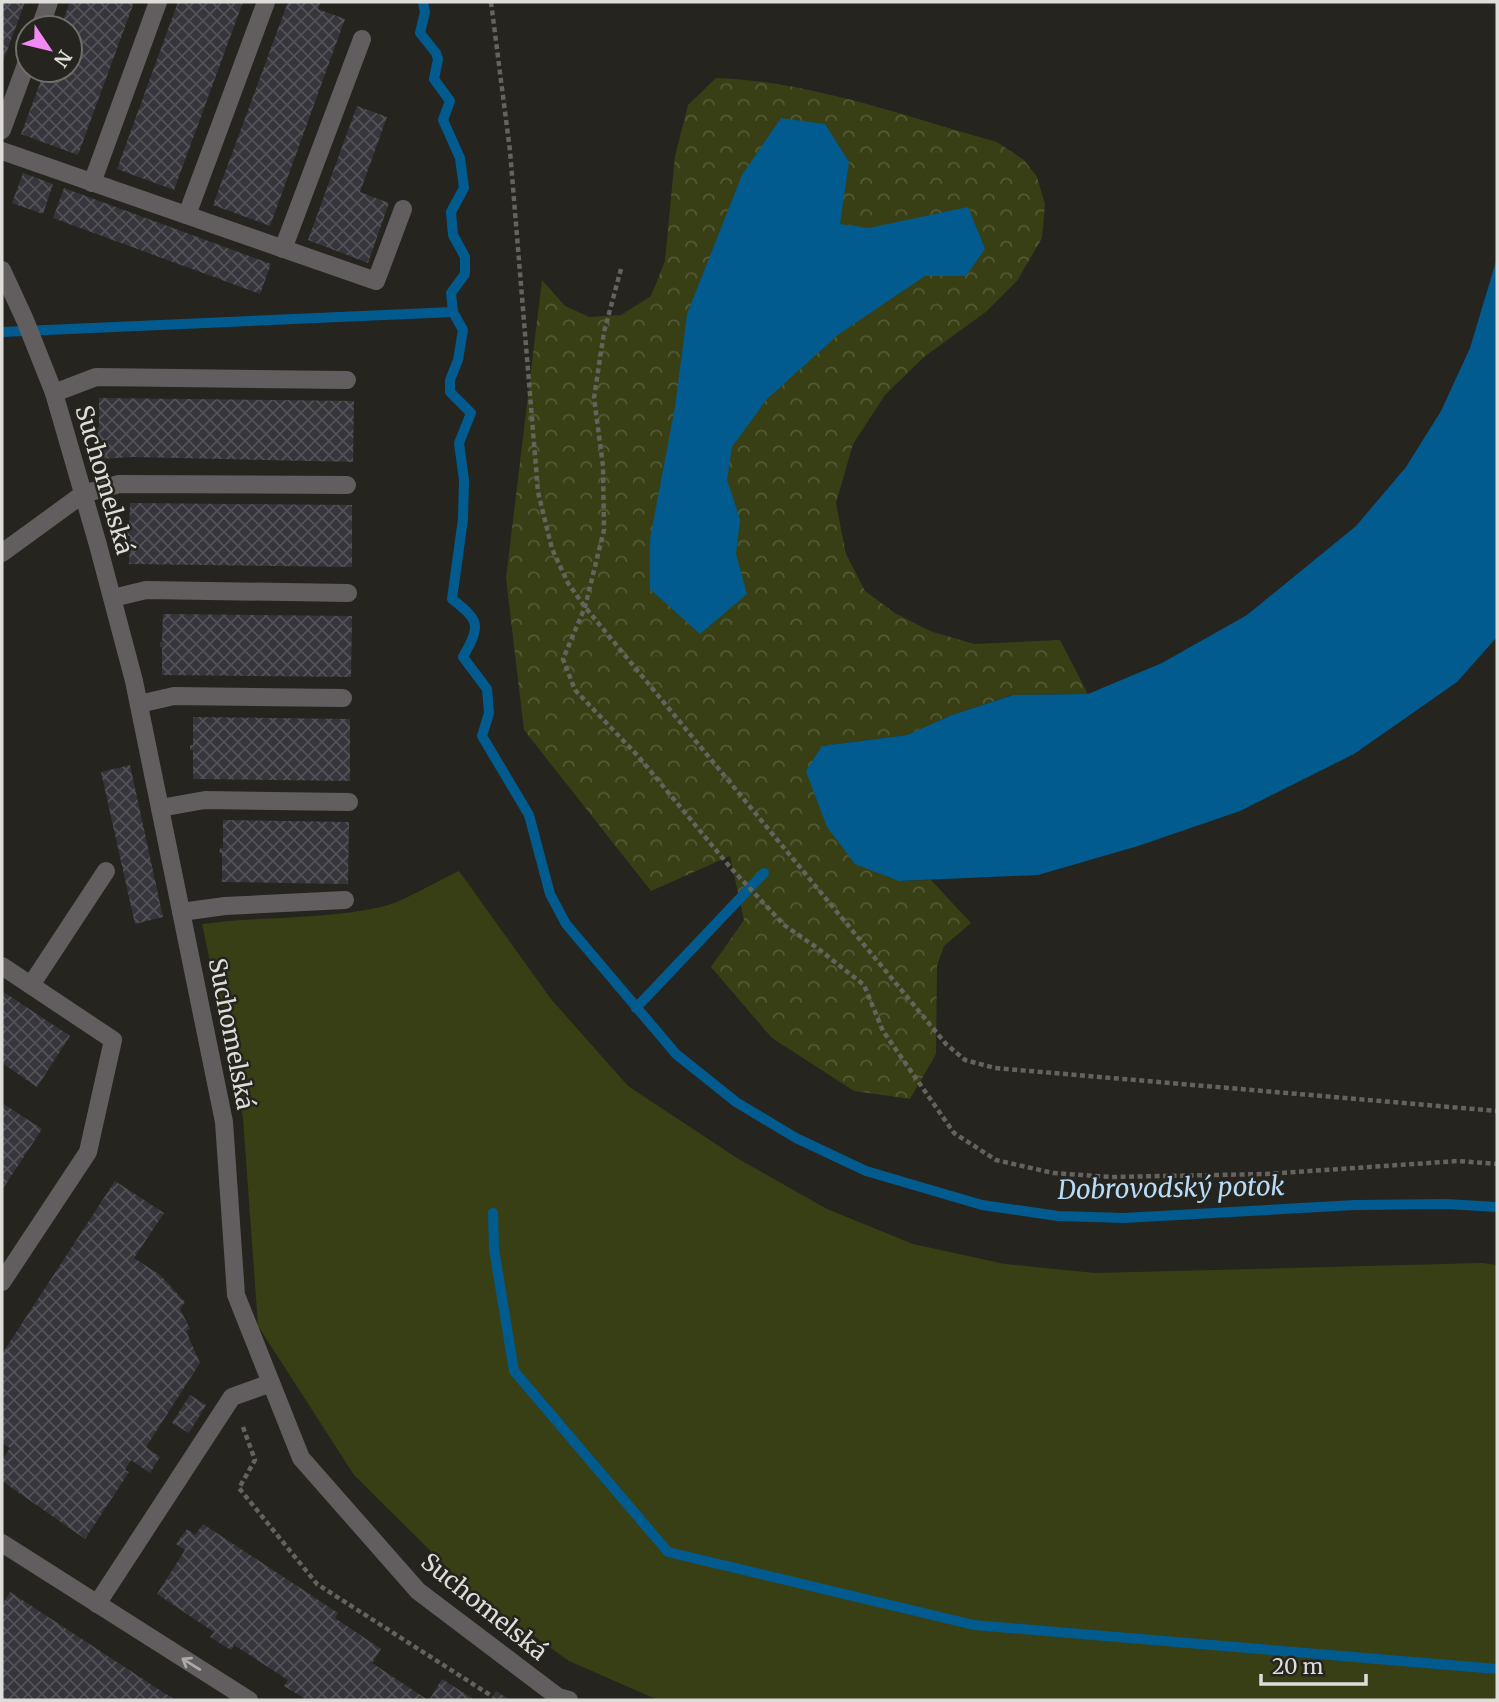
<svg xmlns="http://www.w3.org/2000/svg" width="1499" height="1702" viewBox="0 0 1499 1702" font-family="Merriweather,serif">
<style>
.green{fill:#383f14}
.forest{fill:url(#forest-crowns)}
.water{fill:#025b8e}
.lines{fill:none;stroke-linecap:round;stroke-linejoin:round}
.stream{stroke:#025b8e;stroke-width:10}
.building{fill:url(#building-cross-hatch)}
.path{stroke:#64635e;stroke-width:4.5;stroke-dasharray:5 3.5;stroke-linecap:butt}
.minor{stroke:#625e5f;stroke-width:18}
.oneway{stroke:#acaaa8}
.labels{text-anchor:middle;stroke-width:5;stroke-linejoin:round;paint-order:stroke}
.street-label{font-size:24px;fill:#deddd9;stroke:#25241e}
.water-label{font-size:26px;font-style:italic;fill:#b7dbf8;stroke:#25241e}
</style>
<defs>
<pattern id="forest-crowns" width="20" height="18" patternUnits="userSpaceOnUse" patternTransform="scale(1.75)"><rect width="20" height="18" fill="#383f14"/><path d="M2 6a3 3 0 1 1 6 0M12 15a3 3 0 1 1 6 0" fill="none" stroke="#545a36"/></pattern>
<pattern id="building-cross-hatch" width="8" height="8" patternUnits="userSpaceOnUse" patternTransform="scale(1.75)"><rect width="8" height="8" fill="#36353b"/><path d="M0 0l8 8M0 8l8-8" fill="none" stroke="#535257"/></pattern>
</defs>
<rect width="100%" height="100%" fill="#25241e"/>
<!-- green -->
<path class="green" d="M459,871l92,128 77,87 109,72 90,51 86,35 92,20 90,9 387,-10 15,2v435h-839l-89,-39 -96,-68 -119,-118 -96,-149 -15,-208 -41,-194c59,-8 120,-4 179,-17 20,-4 58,-27 78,-36z"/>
<!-- forest -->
<path class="forest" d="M716,78c95,3 190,39 281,64l27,18 13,17 8,27 -3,34 -25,43 -30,30 -63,46 -39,38 -32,49 -17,59 10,51 19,37 30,22 35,18 44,13 86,-4 28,54 -76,1 -60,20 -45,20 -85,11 77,135 32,-1 40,43 -27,23 -7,20 -1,88 -26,45 -56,-8 -82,-53 -61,-71 33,-47 -14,-64 -79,35 -127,-161 -18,-152 36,-298 23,26 24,11 32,-2 30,-19 14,-35 10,-105 13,-51z"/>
<!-- water -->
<g class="water">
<path d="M781,118l44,6 24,38 -9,62 29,4 99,-21 17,42 -19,27h-41l-86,58 -72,65 -35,48 -5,33 13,39 -4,35 11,40 -47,40 -50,-45v-50l25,-132 12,-93 55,-139z"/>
<path d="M1497,258v379l-40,45 -103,72 -114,57 -102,35 -100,29 -139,6 -44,-17 -28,-37 -21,-56 16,-25 85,-11 45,-20 61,-20 75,-1 74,-31 85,-48 109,-89 50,-59 35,-56 29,-63z"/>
</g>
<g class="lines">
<!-- stream -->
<g class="stream">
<path d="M423,2l2,10 -5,21 16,20 2,6 -4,20 16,22 -7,19 17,38 4,30 -13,24 2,23 12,22v17l-14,19 2,19 10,18 -5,30 -8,20v12l21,21 -12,30 5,37 -1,39 -11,80c28,22 29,26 11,58l24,32 2,24 -7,23 47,79 21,79 16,30 110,130 60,48 60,36 70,33 116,34 76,11 66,2 231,-13 91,-1 51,3"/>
<path d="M2,332l451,-20"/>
<path d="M636,1008l128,-135"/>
<path d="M493,1213l1,36 20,122 154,181 306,73 523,44"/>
</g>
</g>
<!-- building -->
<g class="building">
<path d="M2,2h23l-23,62z"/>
<path d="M70,2h64l-56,153 -57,-21 24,-64h25v-42h-10z"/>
<path d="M178,2h65l-69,188 -57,-21z"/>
<path d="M288,2h33l-3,7 27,10 -75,207 -57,-21z"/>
<path d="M357,106l30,11 -27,75 29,11 -21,60 -60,-23z"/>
<path d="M23,173l30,11 -10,30 -31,-11z"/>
<path d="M64,188l207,76 -11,30 -207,-76z"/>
<path d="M99,398l255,3 -1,61 -220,-5 -35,2v-29l-2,-1 3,-2z"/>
<path d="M130,503l222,2v62l-223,-3 1,-28h-2l-1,-4h2z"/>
<path d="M163,614l189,2 -1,61 -189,-2v-28h-2v-5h2z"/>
<path d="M193,717l157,2v62l-157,-2v-29h-3v-5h3z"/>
<path d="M130,765l33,152 -28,7 -34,-152z"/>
<path d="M223,820l126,2 -1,62 -126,-2v-29h-3l1,-5h3z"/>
<path d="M2,991l68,45 -33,51 -35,-24z"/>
<path d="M2,1103l40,26 -40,61z"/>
<path d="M115,1181l49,32 -30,45 26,17 25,27 -5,7 10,20 -4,2 14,32 -54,84 14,10 -10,16 -19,-13 -6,10 4,2 -44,67 -83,-58v-21l8,-12 -8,-5v-89z"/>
<path d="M190,1395l16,10 -17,28 -17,-10z"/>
<path d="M203,1524l135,89 -3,5 46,31 -9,14 56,37h-121l-23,-14 4,-6 -54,-35 -3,5 -21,-13 4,-5 -57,-38 28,-44 -9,-6 11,-15 8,6z"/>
<path d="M10,1592l165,108h-173v-95z"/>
<path d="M442,1679l33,21h-46z"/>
<path d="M496,1691l14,9h-20z"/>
</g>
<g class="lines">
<!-- path -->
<g class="path">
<path d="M491,2l19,149 28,341 14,57 16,34 17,24 361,437 19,16 30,8 502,43"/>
<path d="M621,269l-17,63 -10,66 9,68 1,64 -19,77 -22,52 12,31 63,66 92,111 54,58 32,22 48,38 19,46 71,102 42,27 57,13 58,4 155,-3 192,-13 39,3"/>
<path d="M243,1427l12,33 -16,28 78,96 173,111"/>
</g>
<!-- minor -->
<g class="minor">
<path d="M40,28l9,-26"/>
<path d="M2,130l26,-71"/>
<path d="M2,151l374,130 27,-72"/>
<path d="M92,183l66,-181"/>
<path d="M187,215l79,-213"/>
<path d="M283,249l79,-210"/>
<path d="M2,270l23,50 29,73 44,152 36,136 90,441 12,173 65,163 117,133 140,106 11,3"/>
<path d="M54,393l42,-16 251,3"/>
<path d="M2,553l81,-59 36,-10 228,1"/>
<path d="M113,598l33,-8 202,3"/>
<path d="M139,704l35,-8 169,2"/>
<path d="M160,808l45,-8 144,2"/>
<path d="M181,912l44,-6 120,-6"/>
<path d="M2,966l111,74 -25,112 -86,130"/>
<path d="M31,985l75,-114"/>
<path d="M2,1543l247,157"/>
<path d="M97,1604l135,-207 39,-14"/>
</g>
</g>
<!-- one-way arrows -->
<defs><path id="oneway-shaft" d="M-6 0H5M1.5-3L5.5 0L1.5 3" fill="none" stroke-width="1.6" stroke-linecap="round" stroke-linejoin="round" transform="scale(1.75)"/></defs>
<use class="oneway" href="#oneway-shaft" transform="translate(191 1664) rotate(-148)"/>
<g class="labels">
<!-- street labels -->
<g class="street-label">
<text transform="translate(104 480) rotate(74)" y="8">Suchomelská</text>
<text transform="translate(231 1034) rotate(79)" y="8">Suchomelská</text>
<text transform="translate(484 1607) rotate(39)" y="8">Suchomelská</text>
</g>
<!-- water labels -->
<g class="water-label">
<text transform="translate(1171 1188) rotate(-1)" y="9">Dobrovodský potok</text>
</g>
</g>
<!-- border -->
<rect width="1499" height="1702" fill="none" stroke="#deddd9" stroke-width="7"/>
<!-- north arrow -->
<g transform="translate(49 49) rotate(125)"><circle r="33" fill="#25241e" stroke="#6f6e69" stroke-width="2"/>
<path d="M0-5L12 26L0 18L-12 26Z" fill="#f28af3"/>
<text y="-10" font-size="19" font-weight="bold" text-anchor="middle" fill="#deddd9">N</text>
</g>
<!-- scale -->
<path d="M1261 1674v10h105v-10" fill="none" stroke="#deddd9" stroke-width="3.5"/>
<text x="1272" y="1674" font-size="21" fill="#deddd9" stroke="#25241e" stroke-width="5" paint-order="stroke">20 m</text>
</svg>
